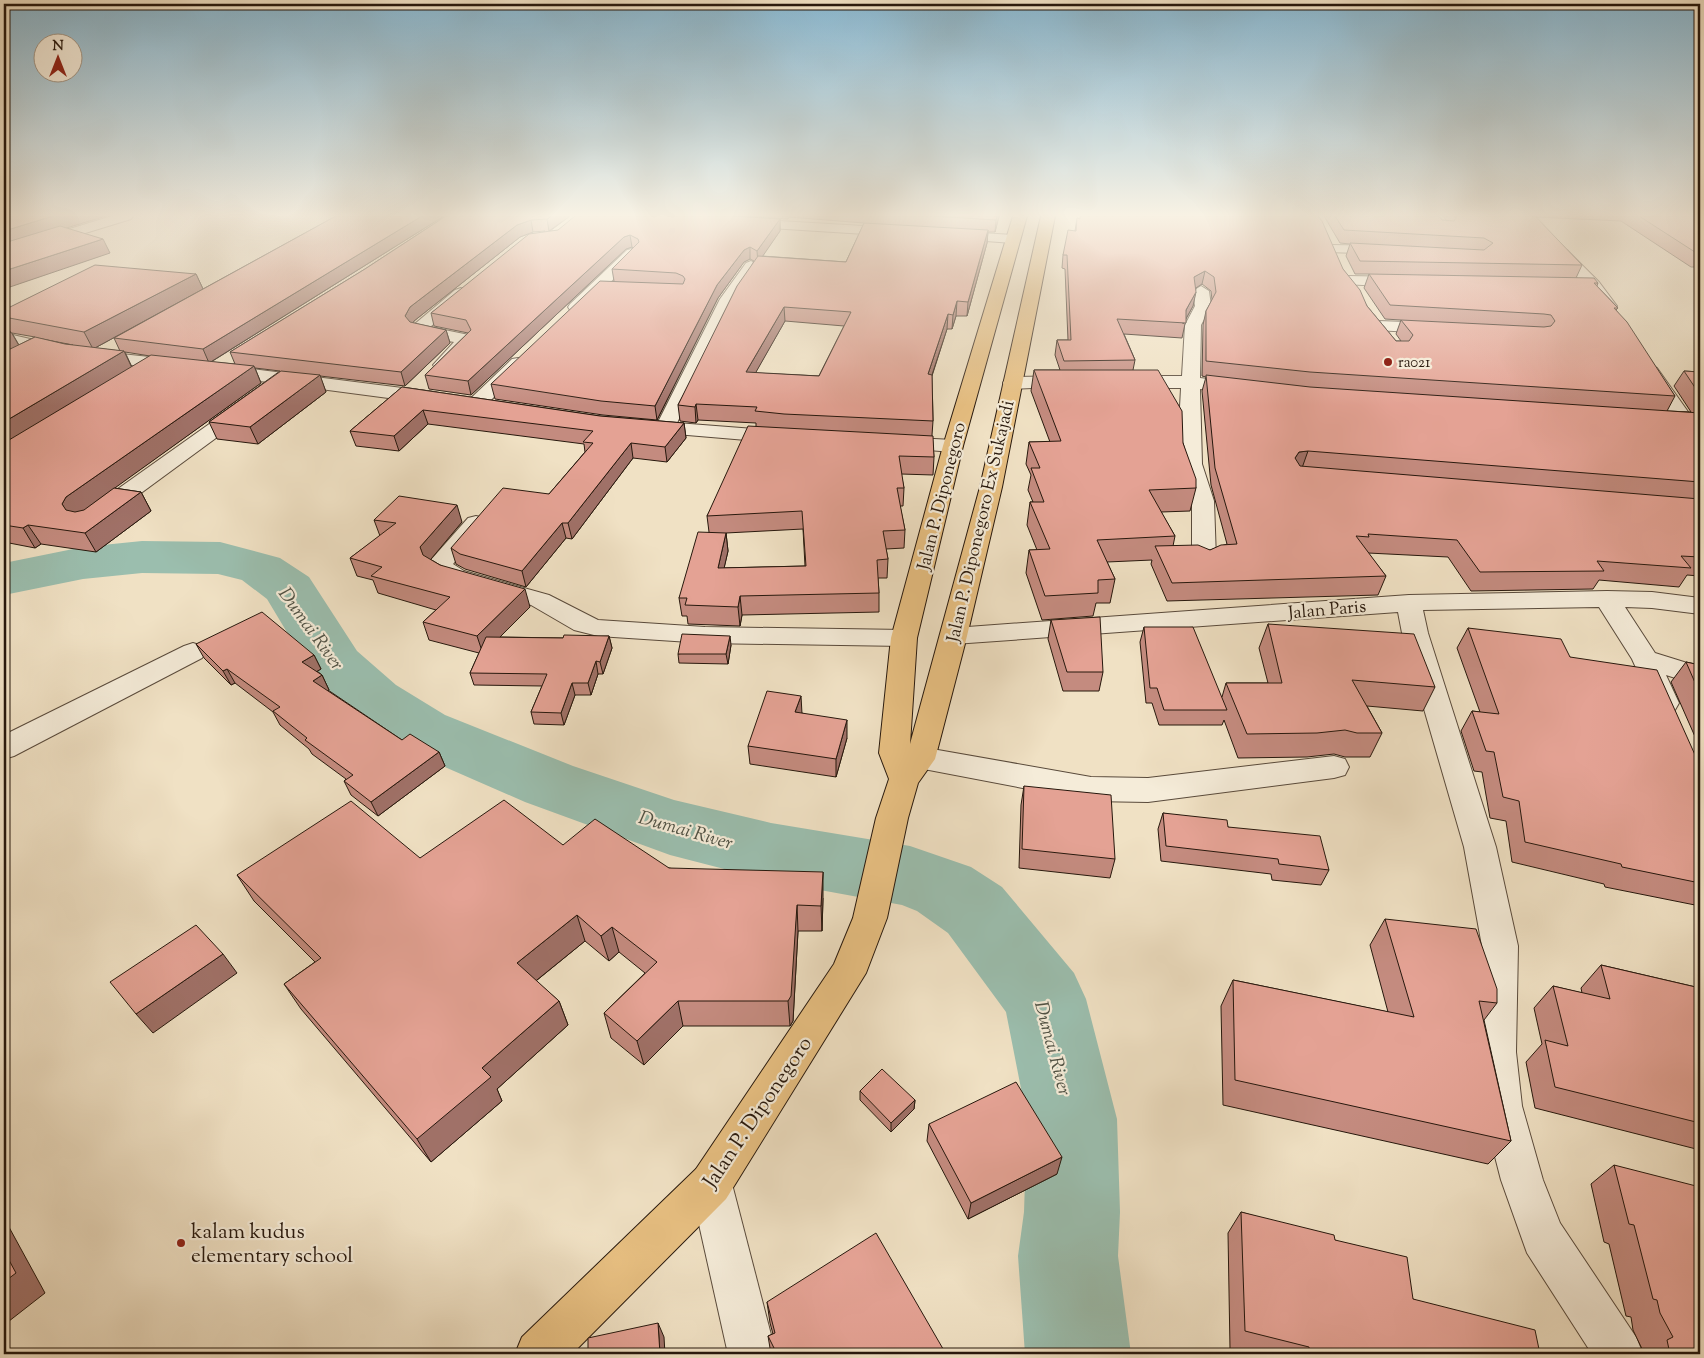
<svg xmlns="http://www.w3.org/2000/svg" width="1704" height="1358" viewBox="0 0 1704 1358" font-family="'Sorts Mill Goudy',serif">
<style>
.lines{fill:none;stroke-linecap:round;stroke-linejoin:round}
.river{fill:#9bbeae;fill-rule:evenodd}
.street-casing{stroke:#594a3b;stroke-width:2}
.primary-casing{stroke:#27180d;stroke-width:2}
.street{fill:#f5ecd9;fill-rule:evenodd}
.primary{fill:#e8c082;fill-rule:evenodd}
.wall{fill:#c48b7f;stroke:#27180d;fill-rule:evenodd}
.shaded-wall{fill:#a07168;stroke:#27180d}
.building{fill:#e4a294;stroke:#27180d;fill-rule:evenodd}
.poi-dot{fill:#8f2418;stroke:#f5ecd9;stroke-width:2}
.labels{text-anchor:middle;stroke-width:4.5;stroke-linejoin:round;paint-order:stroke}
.far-poi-label{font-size:15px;fill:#27180d;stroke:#f5ecd9;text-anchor:start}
.street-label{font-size:18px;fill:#27180d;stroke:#f5ecd9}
.water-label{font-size:19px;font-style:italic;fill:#505245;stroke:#f5ecd9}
.near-street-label{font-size:21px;fill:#27180d;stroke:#f5ecd9}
.near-poi-label{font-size:21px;fill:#27180d;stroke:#f5ecd9;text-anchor:start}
</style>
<rect width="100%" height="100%" fill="#f0e1c4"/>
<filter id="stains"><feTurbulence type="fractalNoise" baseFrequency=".004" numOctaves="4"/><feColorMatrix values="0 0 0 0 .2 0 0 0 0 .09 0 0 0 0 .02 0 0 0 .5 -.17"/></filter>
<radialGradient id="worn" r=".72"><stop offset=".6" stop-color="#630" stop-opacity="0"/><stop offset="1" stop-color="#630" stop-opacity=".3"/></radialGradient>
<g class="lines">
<!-- river -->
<path class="river" d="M142,541l78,1 60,16 29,19 48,74 39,34 49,30 128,51 101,34 97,23 139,23 61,21 31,20 72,86 12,26 31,120 3,93 -2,44 13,98h-106l-7,-98 6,-44 3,-93 -21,-107 -58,-79 -31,-22 -15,-6 -131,-24 -101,-26 -145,-53 -126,-55 -47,-32 -37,-36 -48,-80 -25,-19 -24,-6 -76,-1 -59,6 -79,16v-32l79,-16z"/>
<defs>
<g id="street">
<path d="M112,216h21l-2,3 -127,39v-9z"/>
<path d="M743,219l154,9 7,4 -7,4 -159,-10 -2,-3 2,-3z"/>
<path d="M950,231l63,4 7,4 -7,4 -68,-5 -2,-3z"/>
<path d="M1333,245l53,1 7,4 -7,4 -58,-2 -2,-3z"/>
<path d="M632,249l7,4 -2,3 -55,54h-12l-2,-3 2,-3 57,-54z"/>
<path d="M1562,249l5,1 32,32 18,24 -2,3h-12l-16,-21 -30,-32 -2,-3z"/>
<path d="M751,261l8,5 -23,33 -59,124 104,8 7,2 3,4 -3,4 -7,2 -141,-12 -3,-4 3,-4 18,-1 62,-123 26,-36z"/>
<path d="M1348,276l56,1 8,5 -8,5 -62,-3 -2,-3z"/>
<path d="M1201,286l8,5 2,15 -10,19 -1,53 47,6 2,4 -2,4 -7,2 -40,-5 2,75 12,37 2,58 -4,5 -8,2 -8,-2 -4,-5v-58l-12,-37 -1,-38 2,-38h-52l-7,-2 -2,-4 2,-4 7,-2h53l3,-51 10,-19 -2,-15z"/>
<path d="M461,288l8,5 -2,3 -37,31 39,8 3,11 -24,23h-12l-3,-4 21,-23 -37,-7 -7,-7 45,-38z"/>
<path d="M1378,321l59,2 6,1 3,4 -3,4 -6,1 -65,-3 -3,-4 3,-4z"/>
<path d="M4,333l70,16 104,11 6,1 3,4 -3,4 -6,1 -104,-11 -70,-16z"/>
<path d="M518,358l6,1 3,4 -3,4 -41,41h-14l-3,-4 3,-4 43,-41z"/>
<path d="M221,365l213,27 7,2 3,4 -3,4 -7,2 -219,-29 -3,-4 3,-4z"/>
<path d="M1651,366l6,2 34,48 3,4 -3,4h-14l-35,-52 3,-4z"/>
<path d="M1068,376l7,2 2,4 -2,4 -63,3 -7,-2 -2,-4 2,-4 7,-2z"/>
<path d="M243,403l7,2 3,4 -3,4 -143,105 -8,2 -8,-2 -3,-5 3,-5 145,-103z"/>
<path d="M897,437l56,3 7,2 3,4 -3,4 -7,2 -63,-5 -3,-4 3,-4z"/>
<path d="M476,516l8,2 3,5 -34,41 11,7 85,24 49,25 107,7 199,3 9,2 4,6 -4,6 -9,2 -199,-3 -107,-7 -24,-6 -43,-25 -85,-24 -16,-10 -3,-5 3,-5 38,-43z"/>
<path d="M1607,591l45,1 48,6v16l-48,-6 -27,-1 30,46 45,14v19l-34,-11 13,28 -4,7 -10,3 -10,-3 -23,-51 -33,-52 -176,3 5,23 68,214 22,99 -2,106 6,54 21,74 17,43 76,114 7,17h-51l-65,-101 -26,-73 -19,-74 -4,-54 4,-106 -18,-99 -62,-214 -4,-21 -444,32 -9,-2 -4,-6 4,-6 9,-2 455,-33z"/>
<path d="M193,643l9,3 4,6 -4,6 -188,98 -10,3v-24l180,-89z"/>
<path d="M898,743l193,34 57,1 186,-22 11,3 4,8 -4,8 -11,3 -186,24 -57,-1 -204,-39 -4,-8 4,-8z"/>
<path d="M711,1163l15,6 6,15 44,170h-48l-38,-170 6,-15z"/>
</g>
<path id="primary" d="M1013,216h14l-64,230 -46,192 -7,106 70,-257 61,-271h14l-53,271 -35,149 -32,123 -17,24 -10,35 -21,100 -21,55 -140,226 -154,155h-57l7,-17 174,-168 138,-205 19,-46 23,-100 13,-39 -10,-26 12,-115 52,-192z"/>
</defs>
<!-- street casing -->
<use href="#street" class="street-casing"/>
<!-- primary casing -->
<use href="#primary" class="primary-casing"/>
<!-- street -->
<use href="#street" class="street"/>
<!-- primary -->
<use href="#primary" class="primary"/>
</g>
<!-- wall -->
<g class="wall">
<path d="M336,216h108l-233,146 24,2 -5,-12 135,-83 81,-53h124l-20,15 230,-12v12l-18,25 84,6 18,-39 -75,-6 -1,2 -54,-3h265l-4,16h-7l-1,11 -20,73h-11l-4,13h-5l-15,47 1,45 -1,14 2,22 -1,18 -32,-1 3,14 -1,18h-3l5,24 -1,18 -18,1 2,10 -1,19h-9l1,15v19l-137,3 -2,11 -52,-2 -1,-8h-5l-3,-18 30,-66 -2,-16 49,-90v-3l-58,-3 -2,3 -16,-2 -2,-16 76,-144 -4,-2 -6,3 -26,36 -61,122 -54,-5 -108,-16 -4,-15 123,-103 -2,-12 21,-21 -1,-1 -6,2 -155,146 -42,-6 -4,-14 43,-42 -34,-7 -3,-13 114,-82 -12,1 -13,5 -106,84 -1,2 33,7 4,13 -45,43 -85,-10 6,16 -68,52 -41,-5 -8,-17 71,-51 -25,-3 6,15 -147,105 27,4 10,19 -55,41 -55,-8 -6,4 -31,-6v-232l192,-36 7,15zM203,289l-89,49 6,13 -25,-3zM785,321l59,5 -25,50 -64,-3zM12,333l23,4 -16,8zM37,338l36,7 -8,-1zM125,352l25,4 -18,11zM803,529l2,37 -81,2 4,-17 -2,-18z"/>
<path d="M1324,216h115l3,4 5,1 -4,-5h257v51h-9l-70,-46 -86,-4 47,48 -6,13 22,5 -1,3 21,22 -2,2 59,86 -8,15 24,1 -17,-26 10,-15 16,1v204l-13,-1 -8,12 -80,-7 -6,9 -122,2 -23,-34 -80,-4 18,23 -8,19 -211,6 -16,-37 1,-4 -45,2 8,17 -5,24h-14l-3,13 -51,4 -16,-47 3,-23h8l-10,-25 3,-23h3l-5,-12 3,-15 -5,-11 3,-22h21l-19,-51 3,-21h26l-5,-15 2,-15h11l-3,-71 -3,-1 1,-13 12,-24 2,-13 266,51 24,37 29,35h5l-5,-7 5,-14 -16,-1 -21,-31 5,-14h-14l-9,-18 4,-12 -10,-1zM1202,284l9,7 1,9 -6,11 -3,14 -1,51 4,1 -4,14 9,94 16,59 -17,6 -37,-4 2,-10 -14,-24 29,-1 6,-23 -13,-45 -50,-73 2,-10 -11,-26 58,4 4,-19 7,-13 3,-18z"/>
<path d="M402,387l198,29 84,7 2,15 -19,24 -34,-4 -61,81 -6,-1 -40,49 -61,-18 -9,-5 -5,-16 98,-54 36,-42 -1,-8 -156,-20 -29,27 -43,-5 -6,-15z"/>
<path d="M374,520l88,2 -32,37 10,6 90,42 -30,30 63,1 46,-2 3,12 -9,26h-5l-7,21h-16l-11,30 -30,-1 -3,-12 11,-26 -68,-1 -4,-12 9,-20 -50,-13 -6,-18 13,-12 -58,-17 -5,-13 -16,-4 -7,-18 30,-22z"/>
<path d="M1051,620l52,52 -4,19h-36l-15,-52z"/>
<path d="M1268,624l167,63 -12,24 -56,-5 15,27 -12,24h-25l-11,-3 -27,3 -69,1 -14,-38 -2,5h-63l-7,-22h-6l-6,-61 4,-15 78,70 4,-14h42l-9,-35z"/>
<path d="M1468,628l102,29 130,109v140l-95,-19 -1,-3 -92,-22 -6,-41 -16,-3 -8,-46 -8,-1 -13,-40 11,-20 8,1 -23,-64z"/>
<path d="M196,644l118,11 7,14 -4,2 5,4 7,15h-1l74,50 37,12 6,14 -67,50 -27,-21 -7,-14 2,-2 -34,-25 -3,-5 -29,-24 -7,-13 -38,-29 -4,2 -27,-27z"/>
<path d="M731,645l-3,19 -49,-1 -1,-9z"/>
<path d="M1686,662l14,3v83l-29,-66z"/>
<path d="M802,713l45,25 -11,39 -86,-13 -2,-18z"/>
<path d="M1024,786l91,73 -5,19 -91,-10 2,-63z"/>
<path d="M1163,813l65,14 101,43 -8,15 -49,-5 -1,-6 -110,-13 -3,-32z"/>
<path d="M563,845l106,23 154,30 -1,33h-24l-5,90 -3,5h-107l-39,39 -33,-27 -7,-25 41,-40 -26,-21 -10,9 -24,-20 -49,40 23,20 9,24 -71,64 5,12 -71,61 -130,-153 -17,-25 31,-22 -61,-61 -17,-26z"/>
<path d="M1385,919l112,84 -13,17 27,121 -23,23 -265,-59 -2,-99 12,-26 155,32 -18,-67z"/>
<path d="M1601,965l99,23v162l-165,-42 -9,-46 16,-18 -8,-36 19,-22 29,7 -1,-5z"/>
<path d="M860,1091l55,9 -1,9 -23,23 -31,-32z"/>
<path d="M929,1124l128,50 -89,45 -41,-78z"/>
<path d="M1614,1165l86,189h-58l2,-1 -11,-23 -2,-13 -5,-1 -17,-72 -5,-2 -13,-58z"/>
<path d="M1241,1212l94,28 78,59 127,55h-289l-21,-5 -2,-116z"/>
<path d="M767,1302l179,52h-175l-3,-18 5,-2 -3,-11z"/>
</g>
<!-- shaded-wall -->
<g class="shaded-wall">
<path d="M53,216h53l-102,31v-16z"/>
<path d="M422,216h22l-235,147 -6,-14z"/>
<path d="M552,216h18l-21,15 -2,-12z"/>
<path d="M997,216h2l-4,16 1,-12z"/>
<path d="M780,219v12l-22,32 -1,-12z"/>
<path d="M531,220l2,12 -13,5 -106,84 -5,8 -4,-13 5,-9 107,-82z"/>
<path d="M988,230l-1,13 -20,73 1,-14z"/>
<path d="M630,235l2,12 -6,2 -155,146 -3,-14 156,-144z"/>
<path d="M103,239l7,14 -106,36v-18z"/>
<path d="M750,247v12l-6,3 -26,36 -61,122 -2,-14 62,-121 27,-35z"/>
<path d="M1205,271l-3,13 -11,7 3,-14z"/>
<path d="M196,274l7,15 -110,60 -9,-17z"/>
<path d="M1196,292l-3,14 -10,18 3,-14z"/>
<path d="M957,301l-1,15 -4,13 1,-14z"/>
<path d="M784,307l1,14 -38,67 -1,-16z"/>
<path d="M948,314l-1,15 -20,61 1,-16z"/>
<path d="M446,330l4,13 -45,43 -4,-14z"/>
<path d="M11,332l10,17 -17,9v-22z"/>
<path d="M124,351l8,17 -128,79v-25z"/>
<path d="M254,366l7,17 -167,120 -21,20 -11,-19 4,-7z"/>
<path d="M320,375l6,17 -68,52 -8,-17z"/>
<path d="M696,404l2,16 -2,3 -1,-16z"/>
<path d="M423,410l5,14 -29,27 -5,-15z"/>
<path d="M684,423l2,15 -19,24 -2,-15z"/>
<path d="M631,443l2,15 -61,81 -4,-16z"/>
<path d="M1308,451l-6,17 -8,1 1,-11 4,-6z"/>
<path d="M141,492l10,19 -55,41 -11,-19z"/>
<path d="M457,505l5,17 -36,43 -6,-18z"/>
<path d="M562,523l4,15 -40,49 -4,-16z"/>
<path d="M28,525l13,19 -6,4 -12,-20z"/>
<path d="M726,533l2,18 -8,35 -2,-18z"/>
<path d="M525,589l5,18 -47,47 -6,-18z"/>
<path d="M740,596l2,19 -2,11 -2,-19z"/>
<path d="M609,636l3,12 -9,26 -3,-12z"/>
<path d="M730,636l1,9 -3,19 -2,-10z"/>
<path d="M314,655l7,14 -12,7 -7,-14z"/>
<path d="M596,661l2,13 -7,21 -3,-12z"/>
<path d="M227,669l8,14 -4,2 -8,-14z"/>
<path d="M322,675l7,15 -9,5 -7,-14z"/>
<path d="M572,683l3,12 -11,30 -3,-12z"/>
<path d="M801,696l1,18 -7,-2z"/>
<path d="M847,720v18l-11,39v-18z"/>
<path d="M439,752l6,14 -67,50 -7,-14z"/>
<path d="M823,872v26l-1,33 -1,-25z"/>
<path d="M797,905l1,26 -5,90 -3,5 -2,-25z"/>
<path d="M577,915l8,26 -58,47 -10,-25z"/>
<path d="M612,927l7,25 -10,9 -8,-25z"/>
<path d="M223,954l14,19 -84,60 -17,-19z"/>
<path d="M559,1001l9,24 -71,64 5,12 -71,61 -14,-23 65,-71z"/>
<path d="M678,1001l5,25 -39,39 -7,-24z"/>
<path d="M915,1100l-1,9 -23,23v-9z"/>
<path d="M1062,1157l-5,17 -89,45 3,-16z"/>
<path d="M4,1218l41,75 -41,32z"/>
<path d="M658,1323l6,14 1,17h-5z"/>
</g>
<!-- building -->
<g class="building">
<path d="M4,216h49l-49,15z"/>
<path d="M336,216h86l-219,133 -89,-11z"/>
<path d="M446,216h106l-5,3 -16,1 -14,5 -107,82 -5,9 5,6 36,8 -45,42 -171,-20 135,-83z"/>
<path d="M575,216h157l48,3 -23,32 -7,-4 -6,3 -27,35 -62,121 -54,-5 -110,-17 109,-103 83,3 2,-5 -2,-3 -7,-3 -64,-4 27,-27 -1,-3 -8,-4 -6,2 -156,144 -43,-6 46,-45 -5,-10 -35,-7 98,-79 29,-4z"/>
<path d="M934,216h63l-1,4z"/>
<path d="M1080,216h238l4,5 21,48 17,21 7,16 29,35h13l4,-6 -12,-15 143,7 7,-1 4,-5 -4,-6 -7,-1 -154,-9 -21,-31 225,4 4,5h-4l24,25h-4l13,14 48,74 -365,-24 -104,-11v-50l10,-19 -2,-15 -9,-6 -11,6 2,15 -10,18v13l-69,-4 18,41 -71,1 -7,-21h14l-4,-85h-4l5,-25 8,1 1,-13 3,1z"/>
<path d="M1335,216h104l3,4 12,1 3,-5h78l47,49 -222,-4 -10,-18 134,7 9,-7 -9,-5 -140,-8z"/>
<path d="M1639,216h61v38h-2z"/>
<path d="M864,223l124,7 -20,72 -11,-1 -4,14 -5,-1 -20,60 4,1 1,46 -149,-7 -29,-3 2,-4 -61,-3 -1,3 -17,-2 59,-119 21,-30 88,6zM784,307l67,5 -32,64 -73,-4z"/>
<path d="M60,226l43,13 -99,32v-28z"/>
<path d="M95,265l101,9 -112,58 -80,-15v-7z"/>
<path d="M4,330l7,2 -7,4z"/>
<path d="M35,337l30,7 59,7 -120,71v-70z"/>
<path d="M151,355l103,11 -188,131 -4,7 4,6 9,2 9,-2 30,-22 27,4 -56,41 -57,-8 -5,3 -19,-3v-82z"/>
<path d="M1034,370h124l24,41 1,32 13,36v9l-47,2 26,46 -78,4 18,39 -17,1v13l-53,3 -16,-46 21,-1 -20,-47h14l-13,-34h9l-11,-26 32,-1z"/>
<path d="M281,371l39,4 -70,52 -41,-5z"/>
<path d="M1684,371l16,1v23z"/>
<path d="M1206,375l104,12 390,26v69l-392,-31 -9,1 -4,6 5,8 400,33v58l-19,-1 10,12 -94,-7 7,10 -124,1 -23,-32 -89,-6 1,3 -13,-1 30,40 -214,7 -17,-37 43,-1 12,5 11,-5 16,-1 -22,-76z"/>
<path d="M402,387l198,29 84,7 -19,24 -34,-4 -63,80h-6l-40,48 -62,-17 -9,-6 52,-60 46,6 44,-51 -10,-1 10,-11 -170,-21 -29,26 -44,-5z"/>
<path d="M748,426l185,10 1,21 -35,-1 5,32h-7l8,42 -22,1 5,28 -11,1 2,33 -139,3 -2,11 -53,-2 2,-7h-8l19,-66 28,1 -8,35 88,-2 -4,-55 -95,5z"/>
<path d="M399,496l58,9 -37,42 3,8 17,10 85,24 -48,47 -54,-14 27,-25 -79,-21 11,-9 -32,-9 46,-35 -22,-3z"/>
<path d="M262,612l52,43 -12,7 20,13 -9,6 89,59 8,-6 29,18 -68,50 -27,-21 9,-6 -48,-35 2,-2 -34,-27 7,-4 -53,-38 -4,2 -27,-27z"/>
<path d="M1100,617l3,55h-36l-16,-52z"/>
<path d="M1268,624l146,10 21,53 -83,-7 30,53h-25l-12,-3 -28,3 -70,1 -21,-51h56z"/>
<path d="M1144,627h49l34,83h-63l-7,-22h-7z"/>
<path d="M1468,628l93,11 9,18 87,13 43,96v117l-78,-16 -1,-3 -96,-22 -6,-41 -16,-4 -9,-45 -8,-1 -14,-40 27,3z"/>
<path d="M682,634l48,2 -4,18h-48z"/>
<path d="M564,635l45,1 -9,26 -4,-1 -8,22h-16l-11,30 -30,-1 16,-38 -77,-1 16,-36 77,1z"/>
<path d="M1686,662l14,3v29z"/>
<path d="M767,691l34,5 -6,16 52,8 -11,39 -88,-13z"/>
<path d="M1024,786l87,9 4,64 -93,-10z"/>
<path d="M504,800l59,45 32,-26 74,49 154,4 -2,34 -24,-1 -6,91 -3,5h-110l-41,40 -33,-28 53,-51 -45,-35 -11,9 -24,-21 -60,48 42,38 -77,67 9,9 -74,62 -133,-155 37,-26 -84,-83 114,-74 69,57z"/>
<path d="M1163,813l64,7 1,7 92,9 9,34 -50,-6 -1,-5 -112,-13z"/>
<path d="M1385,919l91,10 21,60v14l-18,-2 32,140 -276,-61 -2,-100 181,37z"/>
<path d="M196,925l27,29 -87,60 -26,-32z"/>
<path d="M1601,965l99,23v135l-145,-36 -10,-47 23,6 -15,-60 57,13z"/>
<path d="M882,1069l33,31 -24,23 -31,-32z"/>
<path d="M1016,1082l46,75 -91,46 -42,-79z"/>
<path d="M1614,1165l86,22v167h-30l-3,-14 6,-3 -13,-24 -3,-13 -4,-1 -19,-74 -5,-1z"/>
<path d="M1241,1212l93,23 1,5 72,17 6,42 122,31 5,24h-230l-1,-7 -64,-16z"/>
<path d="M876,1233l70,121h-169l-9,-18 7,-3 -8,-31z"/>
<path d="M4,1251l12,22 -12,9z"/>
<path d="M658,1323l2,31h-72v-16z"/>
</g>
<!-- sky -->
<linearGradient id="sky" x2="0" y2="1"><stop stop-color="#89b8d1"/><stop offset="0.53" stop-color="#f8f2e4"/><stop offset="1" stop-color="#f8f2e4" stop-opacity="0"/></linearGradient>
<rect width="1704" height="406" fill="url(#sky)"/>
<!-- markers -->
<g class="poi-dot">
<circle cx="1388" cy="362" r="5"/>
<circle cx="181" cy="1243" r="5"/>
</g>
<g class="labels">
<!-- far-poi labels -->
<g class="far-poi-label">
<text x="1398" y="367">ra021</text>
</g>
<!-- street labels -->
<g class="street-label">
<text transform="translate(941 496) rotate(-76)" y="6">Jalan P. Diponegoro</text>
<text transform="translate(980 521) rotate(-77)" y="6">Jalan P. Diponegoro Ex Sukajadi</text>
<text transform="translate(1327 609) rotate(-5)" y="6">Jalan Paris</text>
</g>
<!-- water labels -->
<g class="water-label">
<text transform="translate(312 628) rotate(54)" y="7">Dumai River</text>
<text transform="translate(686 829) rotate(16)" y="7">Dumai River</text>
<text transform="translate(1054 1048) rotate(75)" y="7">Dumai River</text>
</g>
<!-- near-street labels -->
<g class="near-street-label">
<text transform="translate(757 1112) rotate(-56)" y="7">Jalan P. Diponegoro</text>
</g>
<!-- near-poi labels -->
<g class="near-poi-label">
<text x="191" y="1238">kalam kudus<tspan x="191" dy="24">elementary school</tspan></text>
</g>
</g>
<!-- margin -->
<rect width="1704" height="1358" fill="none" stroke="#f0e1c4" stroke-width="20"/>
<rect x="5" y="5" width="1694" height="1348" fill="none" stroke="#27180d" stroke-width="2.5"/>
<rect x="10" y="10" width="1684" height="1338" fill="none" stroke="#27180d"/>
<!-- north arrow -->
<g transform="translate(58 58)"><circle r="24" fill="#f5ecd9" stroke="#a39787"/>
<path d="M0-4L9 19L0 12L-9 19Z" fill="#8f2418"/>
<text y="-8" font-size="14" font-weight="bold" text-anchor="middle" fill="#27180d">N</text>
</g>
<rect width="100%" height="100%" filter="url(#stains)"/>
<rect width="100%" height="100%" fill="url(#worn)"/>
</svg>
